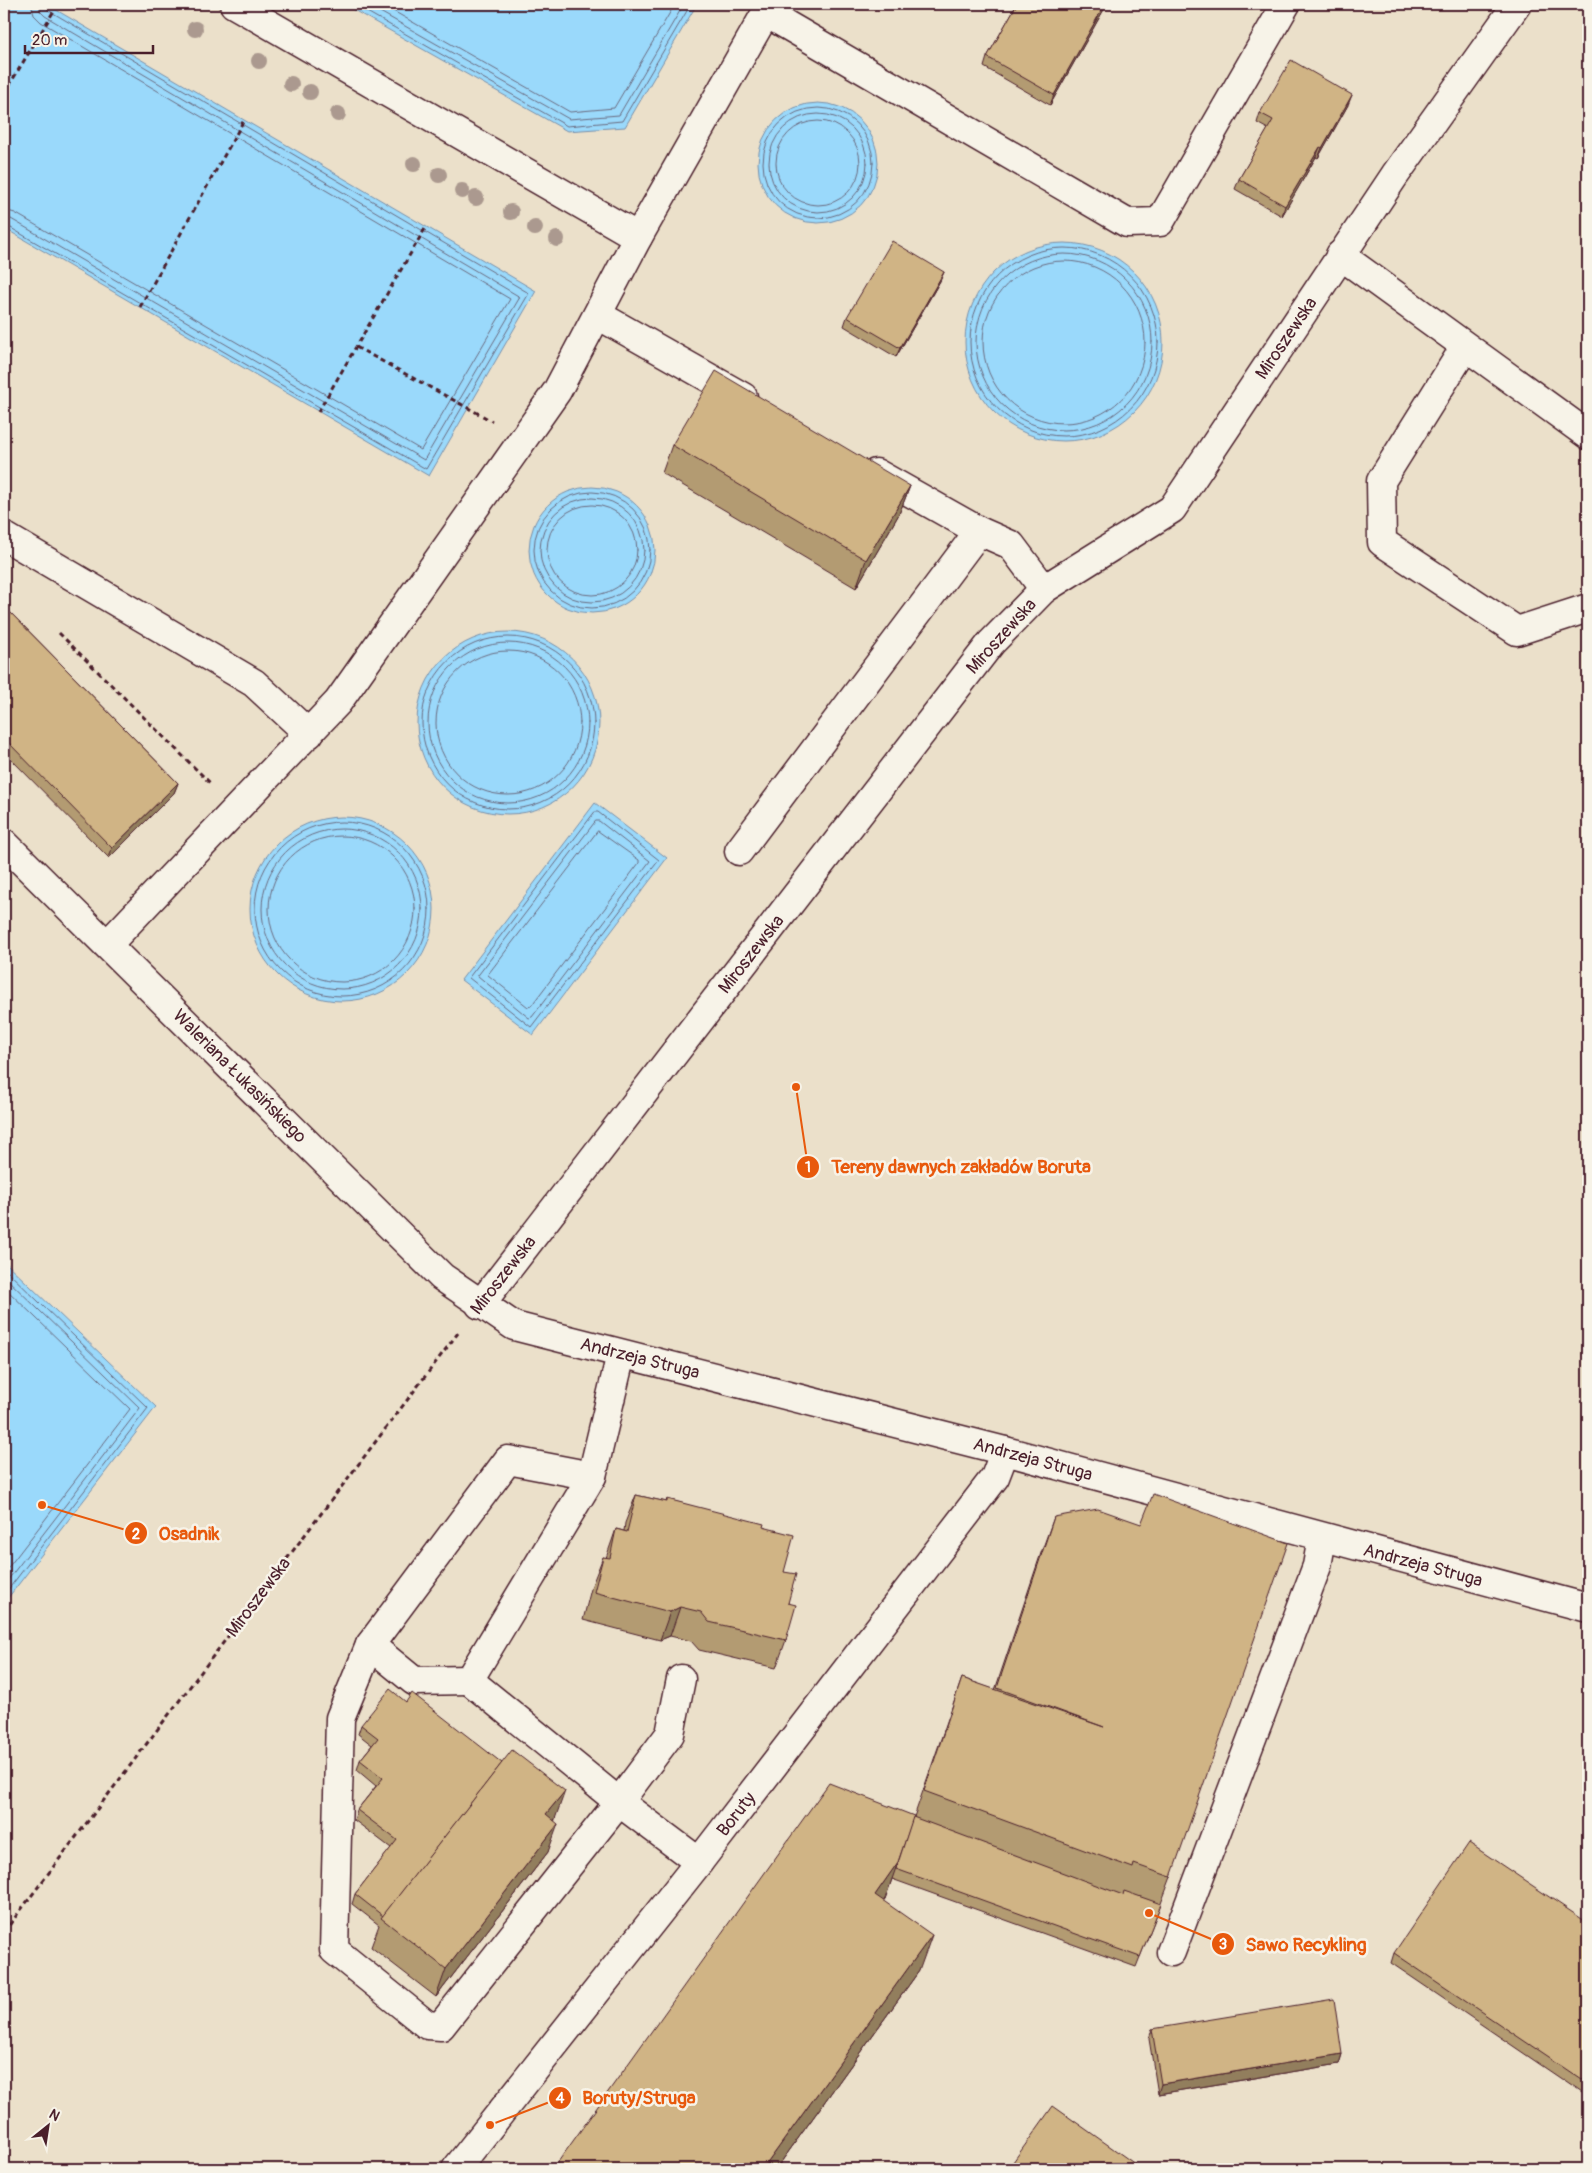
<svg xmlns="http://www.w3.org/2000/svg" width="1592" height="2173" viewBox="0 0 1592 2173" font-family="Pangolin,sans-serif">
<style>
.built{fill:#ebe0ca}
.water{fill:#9ad9fb;stroke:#7a8fa8}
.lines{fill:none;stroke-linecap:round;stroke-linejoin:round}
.shore{stroke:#6a697e;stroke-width:1}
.minor-casing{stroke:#4a1f2b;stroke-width:31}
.path{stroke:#4a1f2b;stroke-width:3;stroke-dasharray:5 4;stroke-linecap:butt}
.minor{stroke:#f7f3e8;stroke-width:28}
.tree{fill:#ab998f}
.wall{fill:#b39b72;stroke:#4a1f2b}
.shaded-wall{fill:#927e5d;stroke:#4a1f2b}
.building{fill:#d0b485;stroke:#4a1f2b}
.labels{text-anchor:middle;stroke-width:5;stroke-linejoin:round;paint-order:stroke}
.street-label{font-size:18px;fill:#4a1f2b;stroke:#f7f3e8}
.leader{fill:none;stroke:#e8590c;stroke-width:2}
.callout-dot{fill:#e8590c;stroke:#f7f3e8;stroke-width:2}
.mark-label{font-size:15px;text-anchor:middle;font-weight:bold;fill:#fff}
.callout-label{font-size:19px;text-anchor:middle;font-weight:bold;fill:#e8590c;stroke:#f7f3e8;stroke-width:5;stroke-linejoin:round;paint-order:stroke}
</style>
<rect width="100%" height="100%" fill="#f7f3e8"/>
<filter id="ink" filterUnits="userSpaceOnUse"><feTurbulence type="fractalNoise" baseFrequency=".02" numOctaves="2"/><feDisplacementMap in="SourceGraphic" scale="10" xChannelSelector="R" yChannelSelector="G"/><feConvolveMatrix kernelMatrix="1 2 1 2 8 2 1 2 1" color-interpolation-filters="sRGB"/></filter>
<g filter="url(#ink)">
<!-- built -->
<rect class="built" x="4" y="4" width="1584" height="2165"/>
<!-- water -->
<g class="water">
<path d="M4,4h42l490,287 -107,185 -425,-248z"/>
<path d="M343,4h354l-72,123 -58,4z"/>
<circle cx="818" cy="163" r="60"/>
<circle cx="1064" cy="342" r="99"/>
<circle cx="592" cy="550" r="63"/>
<circle cx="508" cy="723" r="91"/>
<path d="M595,803l72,55 -134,177 -72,-55z"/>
<circle cx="342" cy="909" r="92"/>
<path d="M4,1261l152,146 -152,196z"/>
</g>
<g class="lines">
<!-- shore -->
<g class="shore">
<path d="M353,4l214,122 55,-5 69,-117"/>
<path d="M366,4l203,115 50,-4 65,-111"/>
<path d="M381,4l189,108 44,-4 61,-104"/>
<circle cx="818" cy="163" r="55"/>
<circle cx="818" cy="163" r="49"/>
<circle cx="818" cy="163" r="42"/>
<path d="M4,210l11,3 406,237 89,-151 -469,-277 -7,-7 -3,-11"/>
<path d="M4,218l7,1 413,241 96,-163 -475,-281 -5,-5 -1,-7"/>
<path d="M4,224l422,245 102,-174 -1,-3 -479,-282 -3,-6"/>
<circle cx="1064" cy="342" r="94"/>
<circle cx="1064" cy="342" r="88"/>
<circle cx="1064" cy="342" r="81"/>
<circle cx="592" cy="550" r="58"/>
<circle cx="592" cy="550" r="52"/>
<circle cx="592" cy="550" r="45"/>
<circle cx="508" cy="723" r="86"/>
<circle cx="508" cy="723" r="80"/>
<circle cx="508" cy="723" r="72"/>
<path d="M595,812h3l61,48 -128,167 -62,-49z"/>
<path d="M596,821h3l51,40 -118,156 -3,1 -51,-42z"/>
<circle cx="342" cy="909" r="87"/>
<circle cx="342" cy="909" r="80"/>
<path d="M598,831l41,29v3l-108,143 -3,1 -40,-32z"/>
<circle cx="342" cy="909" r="73"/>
<path d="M4,1268l144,140 -144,187"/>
<path d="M4,1276l136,132 -136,177"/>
<path d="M4,1287l126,122 -126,164"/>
</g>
<defs>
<g id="minor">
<path d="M234,4l404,233"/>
<path d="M766,13l361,210 33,-1 126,-218"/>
<path d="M1340,255l248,180"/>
<path d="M598,315l145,82"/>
<path d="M1465,347l-84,134 1,61 135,89 71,-23"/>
<path d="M876,473l103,58 32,14 33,44"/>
<path d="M4,536l250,147 55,51"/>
<path d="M4,843l438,434 72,49 491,125 583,157"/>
<path d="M739,851l240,-320"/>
<path d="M108,944l230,-242 219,-311 81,-154 133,-233"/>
<path d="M480,1305l511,-662 53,-54 128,-80 223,-334 122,-171"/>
<path d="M621,1354l-29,122 -123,204 150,122 80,60"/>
<path d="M592,1476l-84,-16 -138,185 -30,73 -6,232 93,75 14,1 178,-224 51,-68 11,-55"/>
<path d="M370,1645l44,36 55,-1"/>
<path d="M1171,1952l146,-386 5,-28"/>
<path d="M456,2169l243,-307 296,-385 10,-26"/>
</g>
</defs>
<!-- minor casing -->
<use href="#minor" class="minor-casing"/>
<!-- path -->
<g class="path">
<path d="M4,94l51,-85"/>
<path d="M140,307l104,-187"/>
<path d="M356,347l136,74"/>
<path d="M318,412l108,-185"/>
<path d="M59,633l151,150"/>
<path d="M4,1932l454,-599"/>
</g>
<!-- minor -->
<use href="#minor" class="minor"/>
</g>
<!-- trees -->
<g class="tree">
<circle cx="195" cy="29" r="8"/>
<circle cx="259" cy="61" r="8"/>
<circle cx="291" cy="84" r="8"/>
<circle cx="310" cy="92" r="8"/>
<circle cx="338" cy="114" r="8"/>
<circle cx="414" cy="164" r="8"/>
<circle cx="439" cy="175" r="8"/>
<circle cx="462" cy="191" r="8"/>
<circle cx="476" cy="198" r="8"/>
<circle cx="511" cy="212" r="8"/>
<circle cx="535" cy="228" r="8"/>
<circle cx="557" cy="239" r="8"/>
</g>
<!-- wall -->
<g class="wall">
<path d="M1017,4h90l-57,101 -66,-38 3,-10z"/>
<path d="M1348,105l-30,53 -2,-1 -34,59 -47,-27 4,-10 29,-50 -11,-6 3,-10z"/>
<path d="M944,272l-4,9 -44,76 -52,-31 3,-9z"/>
<path d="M672,445l238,41 -11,28 -43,74 -194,-115z"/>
<path d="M4,606l174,177 -4,10 -65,65 -105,-106z"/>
<path d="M636,1495l30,7 1,-3 96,28 21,45 4,31 -2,37 -10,28 -77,-18 -8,-9 -21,-5 -10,4 -77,-20 9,-35 11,-28 3,1 10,-29 8,2 1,-8z"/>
<path d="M1054,1517l117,360 -14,37 -21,53 -244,-88 -7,20 -2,2 36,70 -143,198 138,-352 48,-139 33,12 46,-137z"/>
<path d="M361,1725l194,94 -7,33 -112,145 -65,-50 8,-22 -27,-21 3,-10 36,-46 -37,-28 3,-10 19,-24 -19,-16 3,-10 12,-15 -14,-11z"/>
<path d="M1588,1923v174l-197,-134 3,-10z"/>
<path d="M1152,2029l190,25 -3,10 -181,30 -9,-55z"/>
</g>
<!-- shaded-wall -->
<g class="shaded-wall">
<path d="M1105,4h2l-57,101 4,-10z"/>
<path d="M1352,95l-4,10 -30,53 4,-10z"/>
<path d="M1320,147l-4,10 -34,59 3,-10z"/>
<path d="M944,272l-4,9 -44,76 4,-9z"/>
<path d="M910,486l-11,28 -43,74 10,-28z"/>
<path d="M178,783l-4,10 -65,65 3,-10z"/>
<path d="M680,1607l-10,29 -10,4 10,-28z"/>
<path d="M565,1791l-10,28 -19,24 10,-29z"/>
<path d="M558,1824l-10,28 -112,145 10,-28z"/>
<path d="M898,1862l-13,37 -24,33 14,-37z"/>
<path d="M932,1935l-13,36 -143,198h-13z"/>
<path d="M1342,2054l-3,10 -181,30 3,-10z"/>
</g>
<!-- building -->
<g class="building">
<path d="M1017,4h88l-51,91 -67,-38z"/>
<path d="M1291,60l61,35 -30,53 -2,-1 -35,59 -46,-27 34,-59 -13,-7z"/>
<path d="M892,241l52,31 -44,76 -53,-31z"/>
<path d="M716,371l194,115 -44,74 -194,-115z"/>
<path d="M4,606l174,177 -66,65 -108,-110z"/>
<path d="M1153,1494l135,49 -117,334 -37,-13 -1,4 -209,-77 38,-113 142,49 -107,-39 57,-171 44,-8 43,15z"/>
<path d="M636,1495l31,7v-3l97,25 -1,3 31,8 -10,37 12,2 -8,29 8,2 -10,35 -77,-18 -8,-10 -21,-5 -10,5 -76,-20 9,-35 7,1 6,-29 11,3z"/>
<path d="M390,1689l16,13 6,-9 90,70 -119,153 -28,-22 42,-54 -40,-30 26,-32 -23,-18 18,-22 -17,-13z"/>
<path d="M512,1750l53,41 -19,23 12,10 -112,145 -65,-51z"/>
<path d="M829,1783l85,33 -16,46 -23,33 57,40 -169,234h-210z"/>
<path d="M913,1817l210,78 1,-4 37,13 -21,53 -244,-88z"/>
<path d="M1469,1843l119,80v161l-194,-131z"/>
<path d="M1334,1999l8,55 -181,30 -9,-55z"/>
<path d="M1053,2106l89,63h-134z"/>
</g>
</g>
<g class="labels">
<!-- street labels -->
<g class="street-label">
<text transform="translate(1286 338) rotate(-56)" y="6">Miroszewska</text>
<text transform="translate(1001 636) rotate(-48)" y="6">Miroszewska</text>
<text transform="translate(751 954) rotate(-52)" y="6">Miroszewska</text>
<text transform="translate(240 1076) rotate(45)" y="6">Waleriana Łukasińskiego</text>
<text transform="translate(503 1275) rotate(-52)" y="6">Miroszewska</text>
<text transform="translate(640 1358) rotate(14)" y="6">Andrzeja Struga</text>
<text transform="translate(1033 1459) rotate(15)" y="6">Andrzeja Struga</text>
<text transform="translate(1423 1565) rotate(15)" y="6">Andrzeja Struga</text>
<text transform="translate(258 1597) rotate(-53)" y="6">Miroszewska</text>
<text transform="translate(736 1814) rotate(-52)" y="6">Boruty</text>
</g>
</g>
<!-- callouts -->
<path class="leader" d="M796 1087L808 1167M42 1505L136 1533M1149 1913L1223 1944M490 2125L560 2098"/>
<g class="callout-dot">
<circle cx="796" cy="1087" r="5"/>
<circle cx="42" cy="1505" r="5"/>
<circle cx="1149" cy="1913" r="5"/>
<circle cx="490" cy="2125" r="5"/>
<circle cx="808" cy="1167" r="12"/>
<circle cx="136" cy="1533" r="12"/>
<circle cx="1223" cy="1944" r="12"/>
<circle cx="560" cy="2098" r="12"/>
</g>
<g class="mark-label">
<text x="808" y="1172">1</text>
<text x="136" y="1539">2</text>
<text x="1223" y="1949">3</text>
<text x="560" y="2103">4</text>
</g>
<g class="callout-label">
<text x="961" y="1173">Tereny dawnych zakładów Boruta</text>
<text x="189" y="1540">Osadnik</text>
<text x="1306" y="1951">Sawo Recykling</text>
<text x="639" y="2104">Boruty/Struga</text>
</g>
<!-- margin -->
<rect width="1592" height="2173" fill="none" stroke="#f7f3e8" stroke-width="20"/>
<rect x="10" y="10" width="1572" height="2153" fill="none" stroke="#4a1f2b" stroke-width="2" filter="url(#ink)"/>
<!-- north arrow -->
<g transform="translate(48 2126) rotate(30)" stroke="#f7f3e8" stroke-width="4" paint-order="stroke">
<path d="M0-4L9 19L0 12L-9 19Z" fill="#4a1f2b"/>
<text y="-8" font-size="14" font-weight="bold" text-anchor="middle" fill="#4a1f2b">N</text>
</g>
<!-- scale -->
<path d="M25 45v8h128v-8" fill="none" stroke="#4a1f2b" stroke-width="2.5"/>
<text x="32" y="45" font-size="15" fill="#4a1f2b" stroke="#f7f3e8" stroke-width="4" paint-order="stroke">20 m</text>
</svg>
